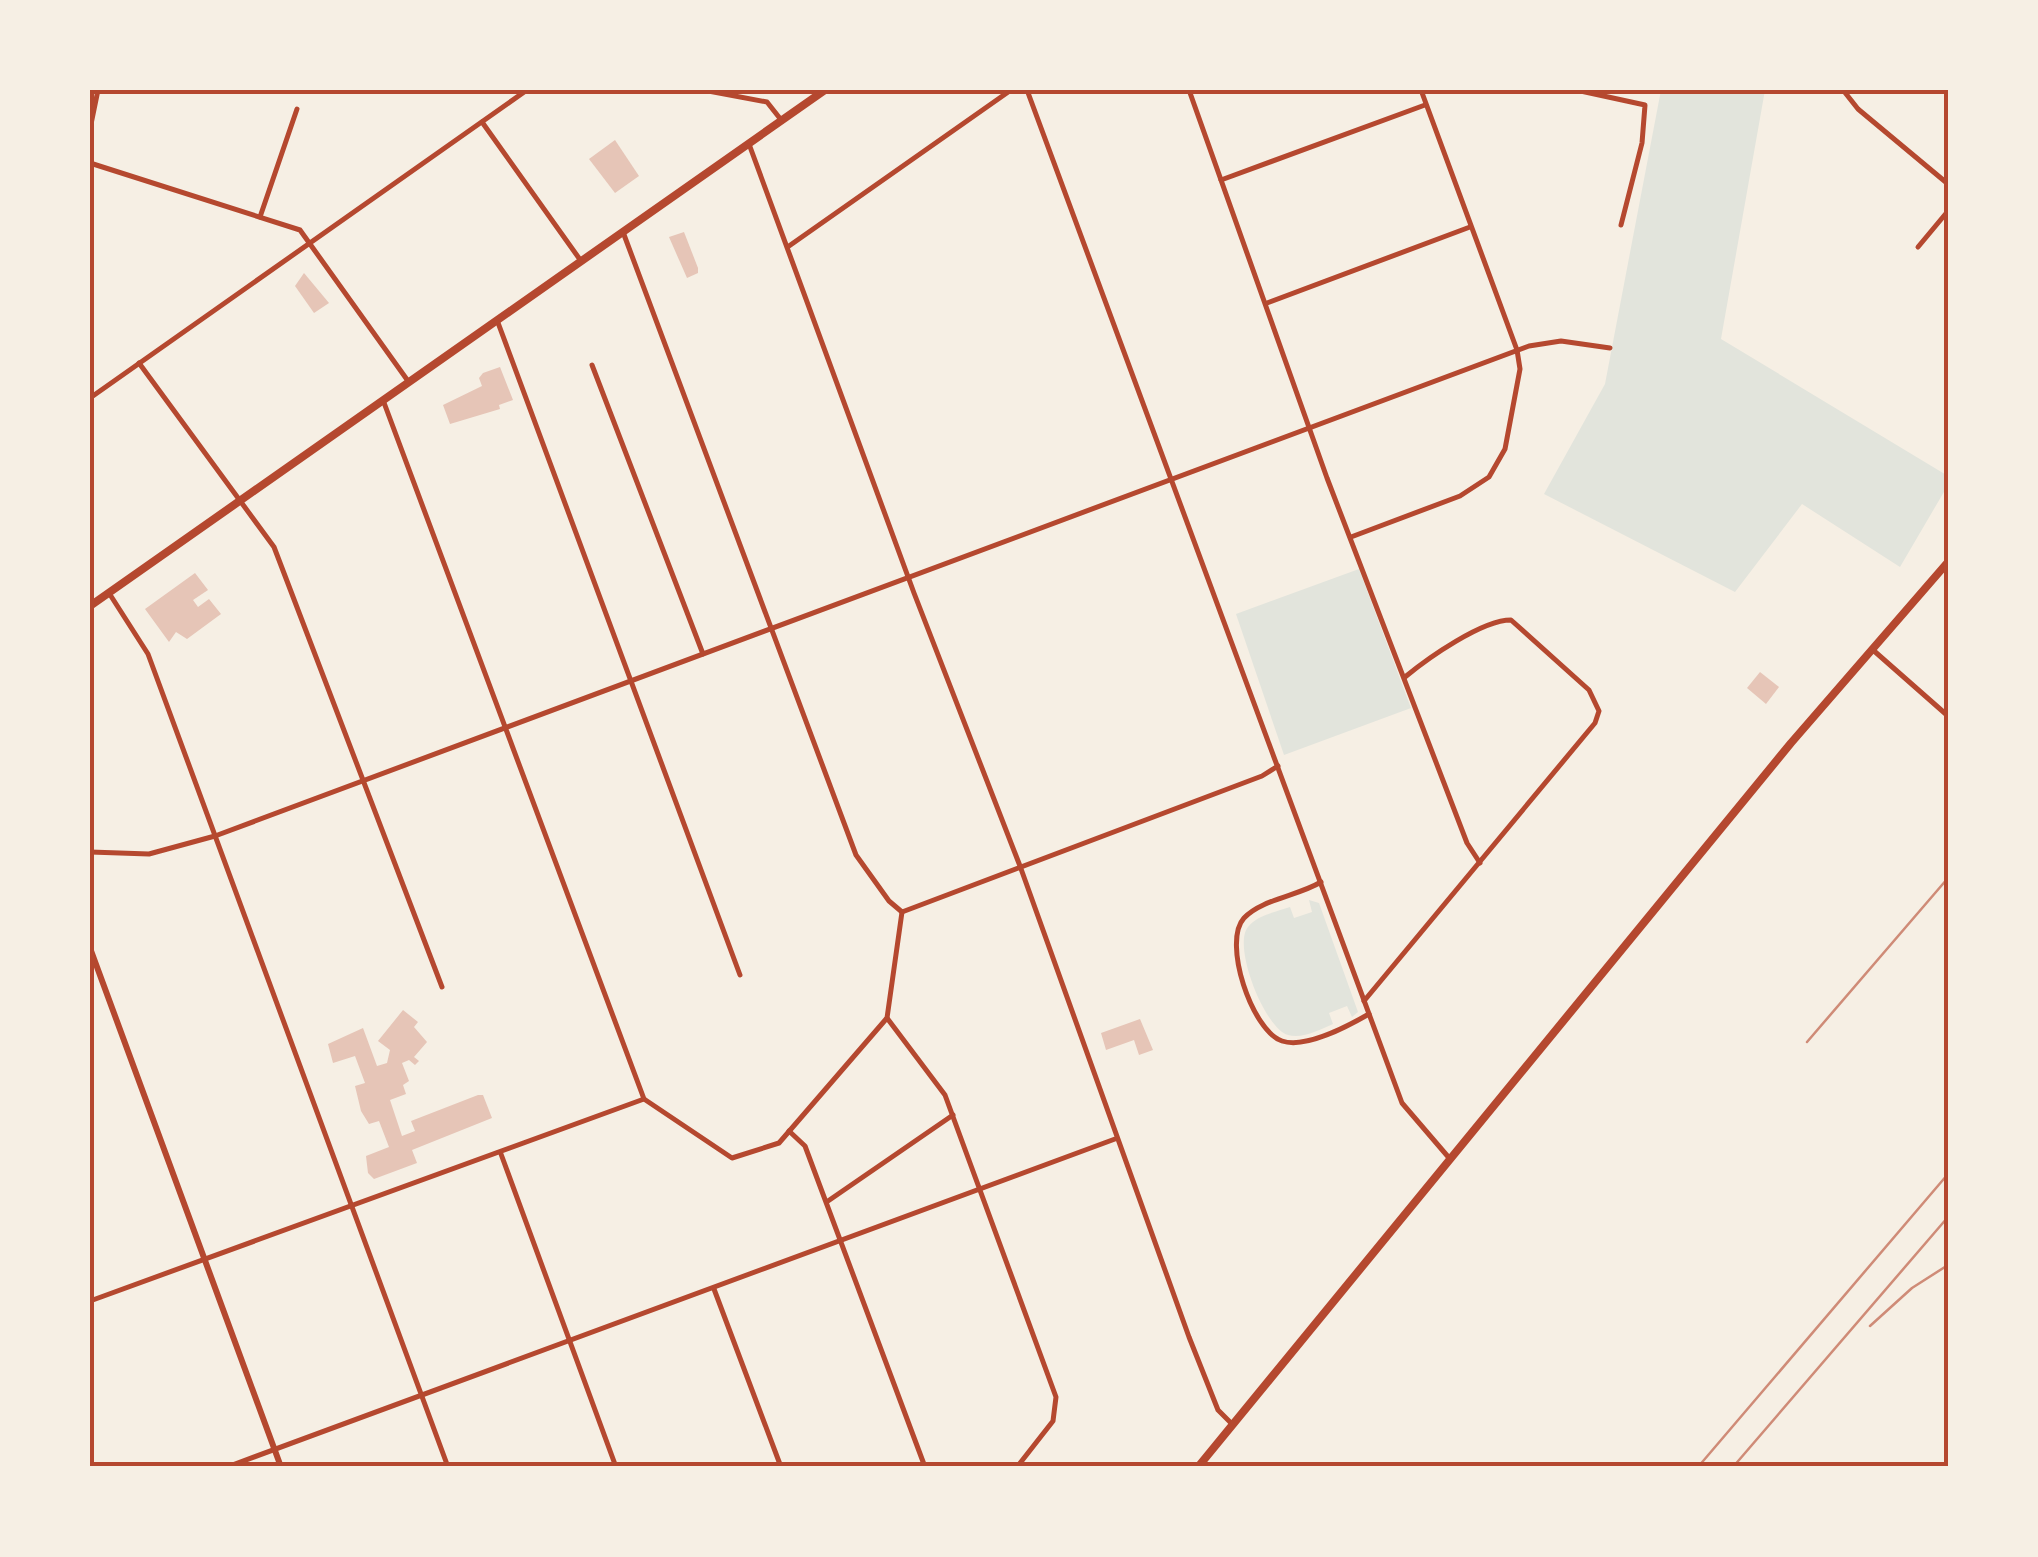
<svg xmlns="http://www.w3.org/2000/svg" width="2038" height="1557" viewBox="0 0 2038 1557" font-family="'Alegreya Sans',sans-serif">
<style>
.green{fill:#e2e4dc}
.building{fill:#e6c5b7}
.lines{fill:none;stroke-linecap:round;stroke-linejoin:round}
.minor{stroke:#b5482f;stroke-width:5}
.tertiary{stroke:#b5482f;stroke-width:6}
.primary{stroke:#b5482f;stroke-width:8}
.rail{stroke:#cf8b77;stroke-width:2.5}
.neatline{fill:none;stroke:#b5482f;stroke-width:4}
</style>
<rect width="100%" height="100%" fill="#f6efe4"/>
<!-- green -->
<g class="green">
<path d="M1661,90h104l-44,249 227,137v9l-48,82 -98,-63 -67,88 -191,-98 61,-110z"/>
<path d="M1359,569l52,139 -127,47 -48,-141z"/>
<path d="M1309,900l10,3 39,109 -6,5 -5,-11 -18,7 4,11c-14,6 -30,15 -45,11 -23,-6 -56,-89 -40,-108 9,-12 28,-15 42,-20l4,11 18,-6z"/>
</g>
<!-- building -->
<g class="building">
<path d="M615,140l24,36 -24,17 -26,-34z"/>
<path d="M684,232l14,36v5l-11,5 -18,-41z"/>
<path d="M304,273l25,30 -15,10 -19,-27z"/>
<path d="M500,367l13,33 -14,5 1,4 -50,15 -7,-19 39,-19 -3,-8 4,-5z"/>
<path d="M195,573l13,17 -15,10 5,7 11,-8 12,15 -34,25 -11,-7 -7,10 -24,-33z"/>
<path d="M1760,672l19,15 -13,17 -19,-16z"/>
<path d="M403,1010l15,12 -4,5 13,15 -13,15 5,4 -4,4 -6,-5 -7,3 7,18 -6,4 3,9 -16,6 12,36 13,-5 -4,-10 67,-26h5l9,23 -80,32 5,13 -43,16 -6,-6 -2,-17 23,-9 -10,-26 -10,3 -8,-13 -6,-25 10,-3 -10,-27 -22,7 -5,-19 35,-16 14,38 10,-3 3,-13 -12,-9z"/>
<path d="M1140,1019l13,31 -14,5 -5,-15 -28,10 -5,-17z"/>
</g>
<g class="lines">
<!-- minor -->
<g class="minor">
<path d="M703,90l64,12 15,19"/>
<path d="M1027,90l375,1013 48,56"/>
<path d="M1189,90l138,388 140,365 13,20"/>
<path d="M1576,90l69,15 -3,38 -21,82"/>
<path d="M1843,90l15,19 90,75"/>
<path d="M482,122l99,139"/>
<path d="M90,129l8,-39"/>
<path d="M749,144l165,449 106,273 169,471 29,73 15,15"/>
<path d="M90,163l210,67 108,151"/>
<path d="M1221,180l204,-75"/>
<path d="M260,217l37,-108"/>
<path d="M623,232l233,623 33,46 13,11"/>
<path d="M789,246l222,-156"/>
<path d="M1918,247l30,-36"/>
<path d="M1267,303l203,-76"/>
<path d="M497,320l243,655"/>
<path d="M139,363l135,184 168,440"/>
<path d="M592,365l111,289"/>
<path d="M90,398l437,-308"/>
<path d="M383,400l261,699"/>
<path d="M1351,537l109,-41 29,-19 16,-28 15,-80 -3,-19 -96,-260"/>
<path d="M109,593l39,61 300,813"/>
<path d="M1873,650l75,66"/>
<path d="M90,852l59,2 66,-18 1314,-490 32,-5 49,7"/>
<path d="M1321,882c-23,14 -59,17 -77,36 -22,24 8,113 38,123 24,8 66,-15 87,-27"/>
<path d="M902,912l360,-136 16,-10"/>
<path d="M1364,1001l231,-278 4,-12 -10,-21 -78,-70c-29,0 -83,38 -106,57"/>
<path d="M887,1018l58,77 111,302 -3,24 -36,46"/>
<path d="M789,1131l16,15 120,321"/>
<path d="M501,1154l115,313"/>
<path d="M828,1201l125,-86"/>
<path d="M714,1289l67,178"/>
<path d="M90,1301l554,-202 88,59 47,-15 108,-125 15,-106"/>
<path d="M227,1467l888,-328"/>
</g>
<!-- tertiary -->
<path class="tertiary" d="M90,948l191,519"/>
<!-- primary -->
<g class="primary">
<path d="M90,606l735,-516"/>
<path d="M1198,1467l593,-724 157,-181"/>
</g>
<!-- rail -->
<g class="rail">
<path d="M1807,1042l141,-164"/>
<path d="M1870,1326l42,-38 36,-23"/>
<path d="M1698,1467l250,-293"/>
<path d="M1733,1467l215,-250"/>
</g>
</g>
<!-- border -->
<rect width="2038" height="1557" fill="none" stroke="#f6efe4" stroke-width="185"/>
<rect x="92" y="92" width="1854" height="1372" class="neatline"/>
</svg>
